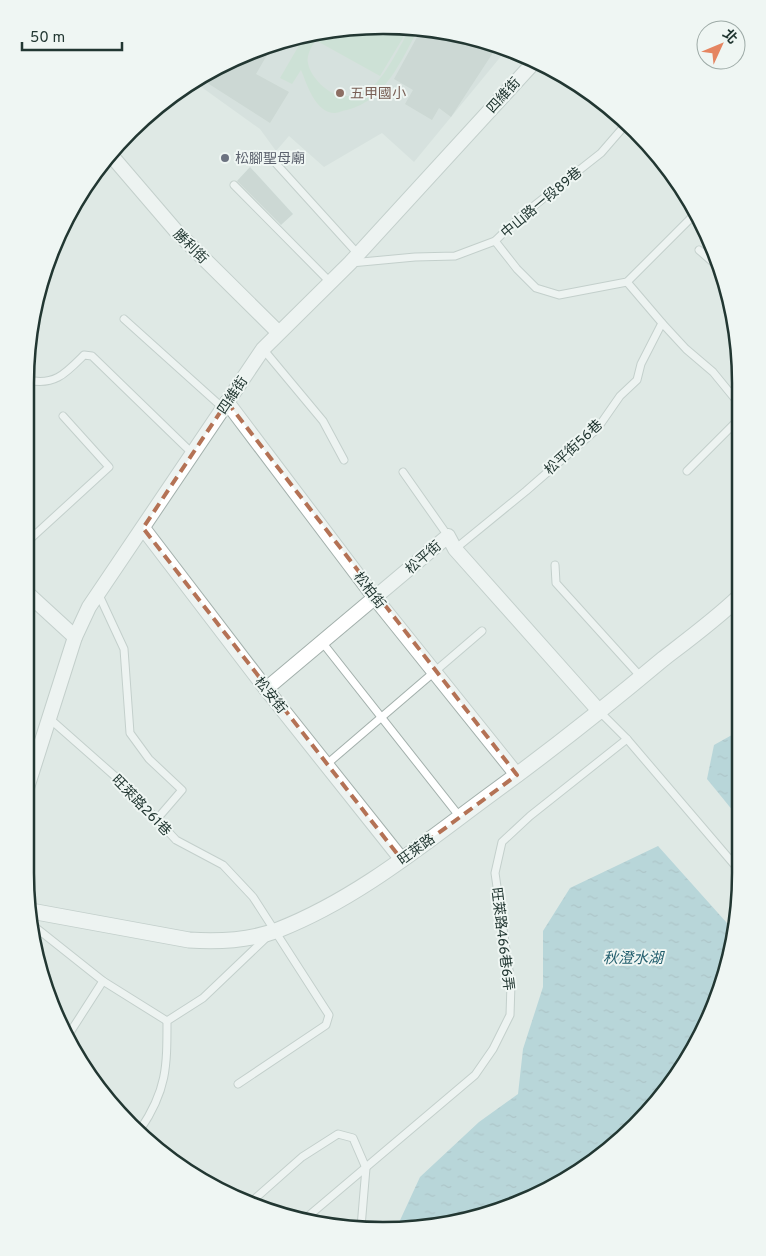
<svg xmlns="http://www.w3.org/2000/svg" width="766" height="1256" viewBox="0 0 766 1256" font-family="Overpass,'Noto Sans TC',sans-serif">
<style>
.built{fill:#cdd8d4}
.pitch{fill:#b9d8c3}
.water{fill:url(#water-ripples)}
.building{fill:#b5c3be}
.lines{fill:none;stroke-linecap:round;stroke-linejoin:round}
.service-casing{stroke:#a3b0ac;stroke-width:9}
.minor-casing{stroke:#a3b0ac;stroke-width:16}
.tertiary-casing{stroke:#a3b0ac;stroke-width:17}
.service{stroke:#fff;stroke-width:7}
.minor{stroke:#fff;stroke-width:14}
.tertiary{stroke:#fff;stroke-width:15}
.marked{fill:none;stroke:#b47255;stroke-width:4;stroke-dasharray:10 6;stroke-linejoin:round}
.education-dot{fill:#8d6e63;stroke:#eff6f3;stroke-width:2}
.worship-dot{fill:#6b7280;stroke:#eff6f3;stroke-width:2}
.labels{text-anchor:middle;stroke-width:4;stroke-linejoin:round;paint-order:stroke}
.education-label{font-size:14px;fill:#785e54;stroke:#eff6f3;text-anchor:start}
.street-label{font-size:14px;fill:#223732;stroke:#eff6f3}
.worship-label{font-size:14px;fill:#5b616d;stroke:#eff6f3;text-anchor:start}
.water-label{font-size:15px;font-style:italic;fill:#225e6d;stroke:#eff6f3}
.rim{fill:none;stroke:#223732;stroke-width:2.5}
</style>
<defs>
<pattern id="water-ripples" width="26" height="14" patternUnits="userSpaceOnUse" patternTransform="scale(1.25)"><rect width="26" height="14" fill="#8bbeca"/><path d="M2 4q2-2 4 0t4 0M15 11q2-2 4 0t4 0" fill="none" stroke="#719ba5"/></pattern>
</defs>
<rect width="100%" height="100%" fill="#dfe9e5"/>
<!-- built -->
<path class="built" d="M406,26l69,11 32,12 -93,113 -32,-29 -58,34 -35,-31 -13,15 -16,-22 -67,-48 11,-8 64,-29 68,-16z"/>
<!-- pitch -->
<g class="pitch">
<path d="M410,26l-30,50 -63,-35 6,-10 13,-3z"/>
<path d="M411,27l8,1c-18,32 -33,72 -72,82 -4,0 -8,3 -12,3 -20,0 -28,-29 -34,-43l-9,14 -12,-6 25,-43 16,-3c-5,8 -15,20 -13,31 2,14 21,32 34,33 7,1 21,-3 26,-6 17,-11 32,-45 43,-63z"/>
</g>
<!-- water -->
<g class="water">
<path d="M739,731l-1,86 -31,-38 7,-34z"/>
<path d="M658,846l77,86 -21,78 -47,81 -85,79 -84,42 -102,17 24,-52 59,-55 39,-28 5,-45 20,-62v-56l27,-43z"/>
</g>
<!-- building -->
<g class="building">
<path d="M422,28l53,9 23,8 -47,72 -12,-9 -7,12 -27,-16 8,-14 -19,-11z"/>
<path d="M274,43l-18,31 33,18 -19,31 -72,-46z"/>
<path d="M250,167l43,47 -12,11 -44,-44z"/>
</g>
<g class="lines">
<defs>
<g id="service">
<path d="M271,158l87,96"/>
<path d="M234,185l97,98"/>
<path d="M495,241l22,28 19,19 23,7 68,-13 68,-68"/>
<path d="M699,250l24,21"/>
<path d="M351,263l64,-6 40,-1 40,-15 26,-25 80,-63 26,-30"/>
<path d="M627,282l35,41 24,26 27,23 27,33"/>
<path d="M124,319l99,89"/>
<path d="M263,349l60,72 21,39"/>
<path d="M28,380c27,6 38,-7 56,-25l8,1 101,98"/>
<path d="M687,471l53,-53"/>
<path d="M403,472l45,64"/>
<path d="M27,542l82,-75 -46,-51"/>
<path d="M455,549l71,-58 71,-62 23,-33 17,-16 4,-16 21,-41"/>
<path d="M555,565l1,18 85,94"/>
<path d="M98,593l26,56 6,84 19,26 33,31 -25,29"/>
<path d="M322,642l138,175"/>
<path d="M600,712l27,27 111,130"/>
<path d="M50,719l76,67 50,54 47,25 30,32 76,118 -3,10 -88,59"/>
<path d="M327,764l155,-133"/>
<path d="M33,922l2,5 68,54 64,40"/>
<path d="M69,1034l34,-53"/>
<path d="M140,1130c27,-40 27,-63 27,-109l36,-23 64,-61"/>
<path d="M250,1203l52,-46 36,-23 15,4 13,30 -5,59"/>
<path d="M306,1218l169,-143 18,-26 17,-34 1,-31 -16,-111 7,-31 28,-26 97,-77"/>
</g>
<g id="minor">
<path d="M110,154l66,77 102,101"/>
<path d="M227,402l148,196 142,177"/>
<path d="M143,528l123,161 136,171"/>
<path d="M27,593l48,44"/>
<path d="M266,689l182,-153 7,13 145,163"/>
<path d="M25,794l50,-157 14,-30 174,-258 87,-86 186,-203"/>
</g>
<path id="tertiary" d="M31,911l158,29c30,2 60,1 89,-10 79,-31 145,-86 213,-136 59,-43 116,-88 172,-135 26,-20 53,-40 76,-62"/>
</defs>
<!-- service casing -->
<use href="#service" class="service-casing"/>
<!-- minor casing -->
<use href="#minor" class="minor-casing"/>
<!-- tertiary casing -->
<use href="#tertiary" class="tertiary-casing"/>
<!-- service -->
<use href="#service" class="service"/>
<!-- minor -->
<use href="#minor" class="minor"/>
<!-- tertiary -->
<use href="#tertiary" class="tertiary"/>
</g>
<!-- marked area -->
<path d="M0 0H766V1256H0ZM227,402l290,373 -115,85 -259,-332z" fill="#dfe9e5" fill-opacity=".55" fill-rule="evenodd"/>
<path class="marked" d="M227,402l290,373 -115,85 -259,-332z"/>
<!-- markers -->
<circle class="education-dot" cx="340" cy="93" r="5"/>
<circle class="worship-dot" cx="225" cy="158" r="5"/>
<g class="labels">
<!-- education labels -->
<g class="education-label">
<text x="350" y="98">五甲國小</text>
</g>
<!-- street labels -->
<g class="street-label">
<text transform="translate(503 95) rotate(-48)" y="5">四維街</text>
<text transform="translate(541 202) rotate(-40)" y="5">中山路一段89巷</text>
<text transform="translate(191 246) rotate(45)" y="5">勝利街</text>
<text transform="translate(232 395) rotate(-56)" y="5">四維街</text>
<text transform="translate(573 447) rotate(-43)" y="5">松平街56巷</text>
<text transform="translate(423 557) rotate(-41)" y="5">松平街</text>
<text transform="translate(370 590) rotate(52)" y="5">松柏街</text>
<text transform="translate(271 695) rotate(51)" y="5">松安街</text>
<text transform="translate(142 805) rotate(46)" y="5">旺萊路261巷</text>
<text transform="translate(416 849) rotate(-36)" y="5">旺萊路</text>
<text transform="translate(503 939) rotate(83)" y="5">旺萊路466巷6弄</text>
</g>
<!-- worship labels -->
<g class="worship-label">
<text x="235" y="163">松腳聖母廟</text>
</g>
<!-- water labels -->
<g class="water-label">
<text x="633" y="963">秋澄水湖</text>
</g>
</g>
<!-- crop -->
<path d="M0 0H766V1256H0ZM383 34H383A349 349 0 0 1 732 383V873A349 349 0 0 1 383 1222H383A349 349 0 0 1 34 873V383A349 349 0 0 1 383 34Z" fill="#eff6f3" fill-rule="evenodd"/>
<path class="rim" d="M383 34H383A349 349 0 0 1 732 383V873A349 349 0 0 1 383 1222H383A349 349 0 0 1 34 873V383A349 349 0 0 1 383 34Z"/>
<!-- north arrow -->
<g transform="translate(721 45) rotate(46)"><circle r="24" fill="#eff6f3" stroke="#9daaa6"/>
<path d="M0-4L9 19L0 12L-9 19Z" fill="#e58561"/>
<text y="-8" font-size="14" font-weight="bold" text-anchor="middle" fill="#223732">北</text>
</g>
<!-- scale -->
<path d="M22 42v8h100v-8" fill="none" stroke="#223732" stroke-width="2.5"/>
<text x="30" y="42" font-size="15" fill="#223732" stroke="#eff6f3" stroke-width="4" paint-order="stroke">50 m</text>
</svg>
